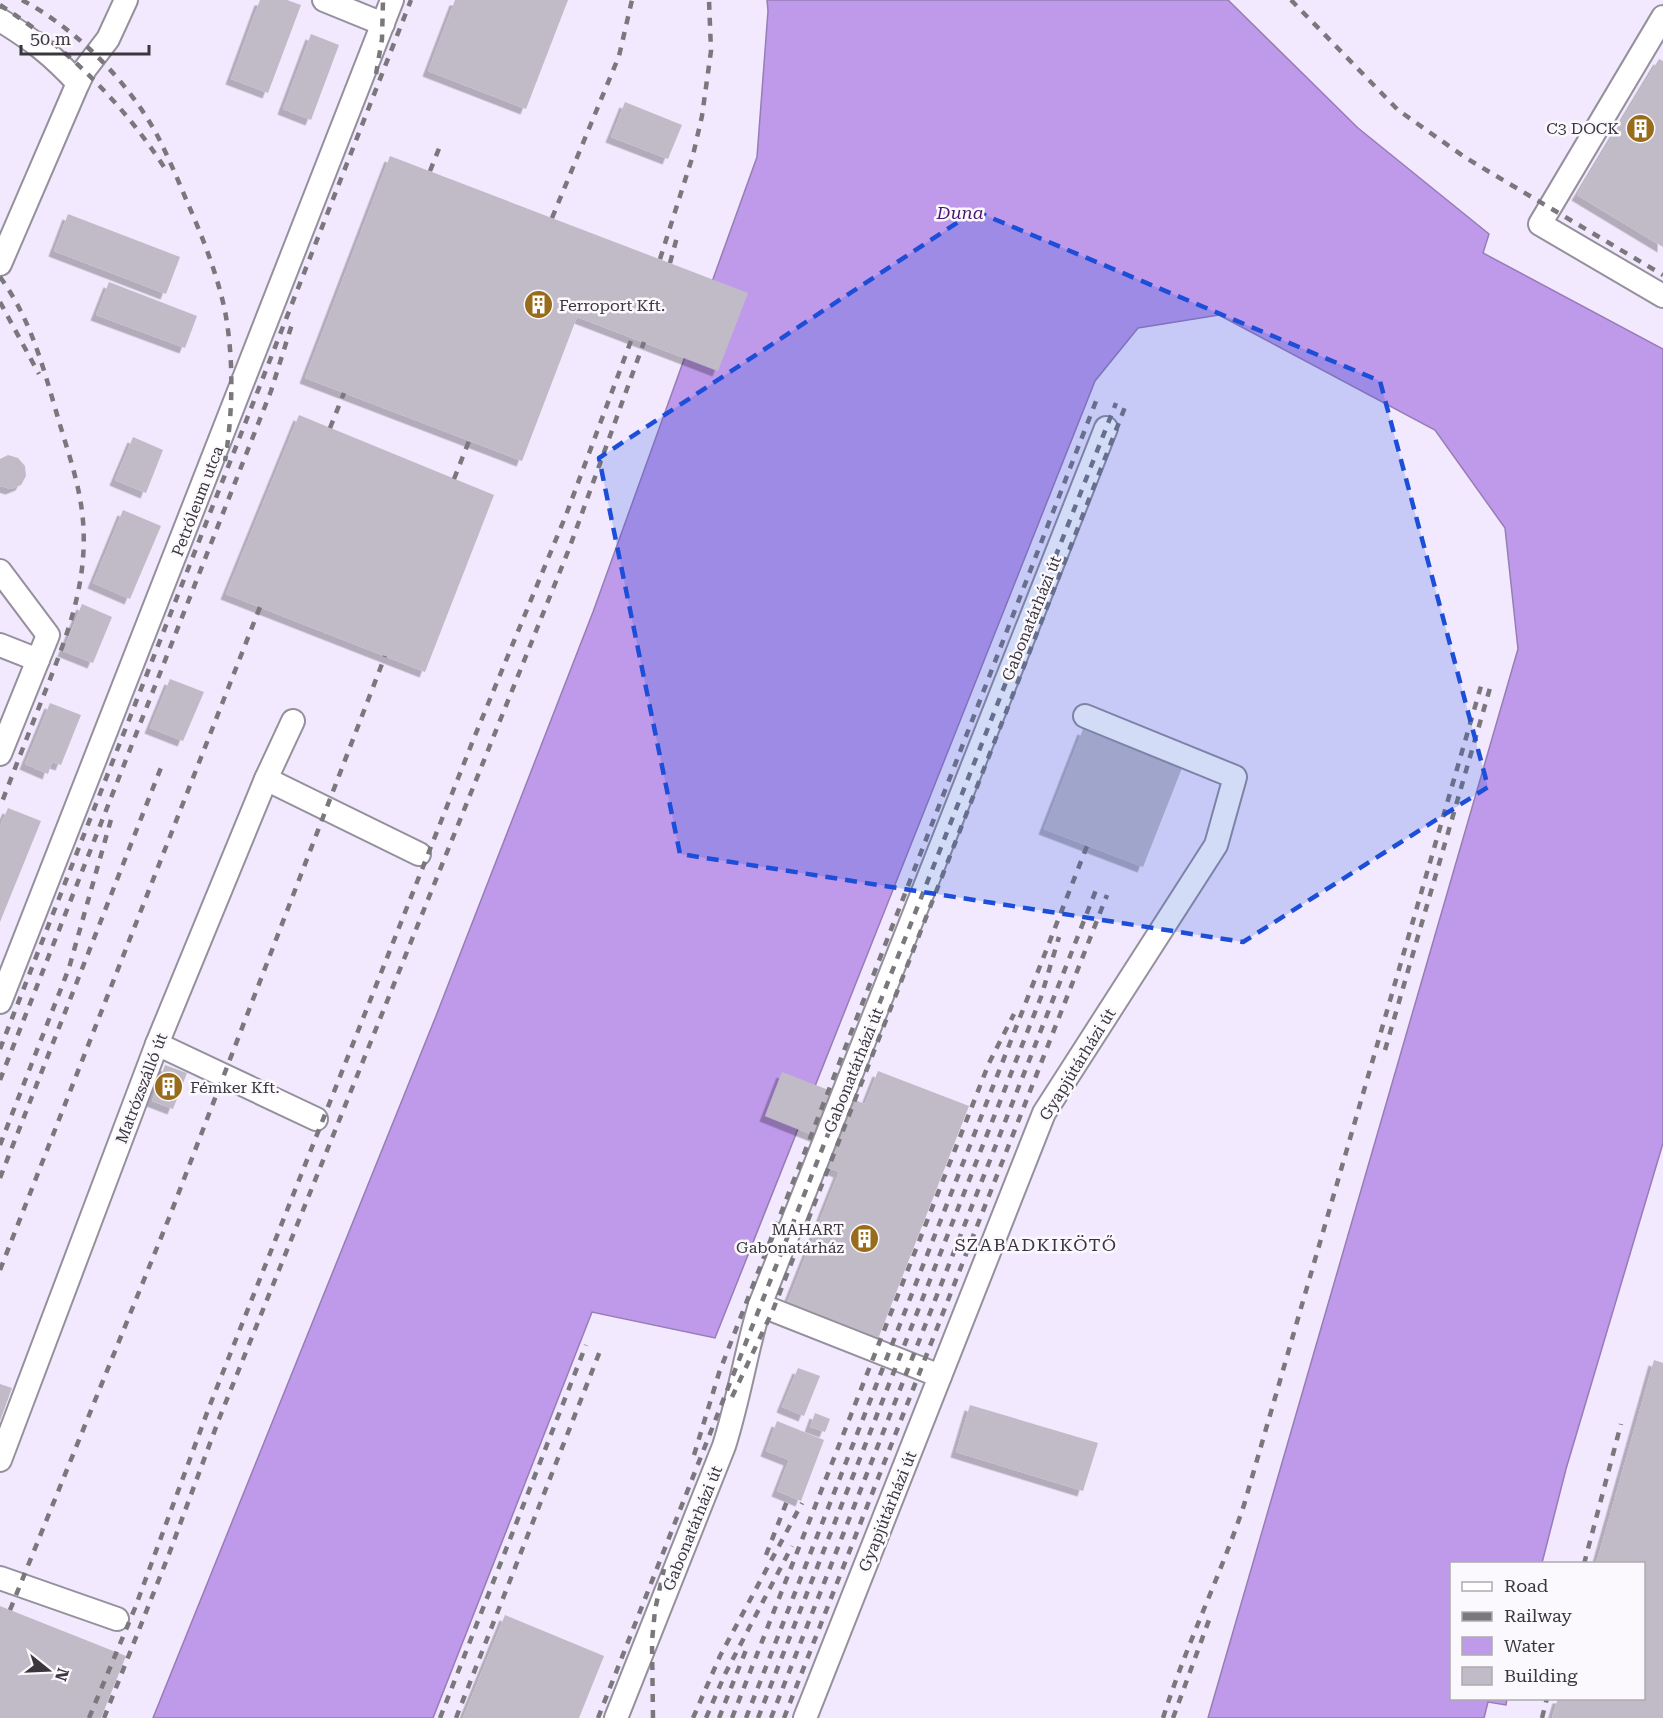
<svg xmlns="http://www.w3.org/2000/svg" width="1663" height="1718" viewBox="0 0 1663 1718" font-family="'Roboto Serif',serif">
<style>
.built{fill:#f2e9fe}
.water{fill:#bf9aea;stroke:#977cb6;stroke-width:1.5}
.building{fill:#c1bbc8;filter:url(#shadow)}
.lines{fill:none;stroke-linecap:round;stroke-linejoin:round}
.minor-casing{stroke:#95909c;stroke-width:26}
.minor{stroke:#fff;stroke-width:22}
.rail{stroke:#7a777d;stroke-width:4.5;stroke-dasharray:8 8;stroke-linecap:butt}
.marked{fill:#1d4ed8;fill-opacity:0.2;stroke:#1d4ed8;stroke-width:4.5;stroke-dasharray:12 8;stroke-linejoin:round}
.labels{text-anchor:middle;stroke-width:5;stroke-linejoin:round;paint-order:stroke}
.poi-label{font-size:16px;fill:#39363c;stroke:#fbf9fe;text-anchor:end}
.street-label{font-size:16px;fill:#39363c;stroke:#fbf9fe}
.water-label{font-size:18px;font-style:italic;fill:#4a1672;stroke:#fbf9fe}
.neighbourhood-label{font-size:18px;letter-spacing:1.5px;fill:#39343f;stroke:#fbf9fe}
</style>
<defs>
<filter id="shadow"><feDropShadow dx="-5.5" dy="5.5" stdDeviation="0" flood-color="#0004"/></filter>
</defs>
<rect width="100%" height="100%" fill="#fbf9fe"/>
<!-- built -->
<g class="built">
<path d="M0,0h767l1,11 -11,146 -164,455 -157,404 -283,702h-153z"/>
<path d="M1228,0h435v349l-181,-96 7,-19 -131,-106z"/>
<path d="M1219,314l216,116 70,98 13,121 -310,1069h-775l159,-406 123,26 380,-957 43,-53z"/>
<path d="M1663,1143v575h-179l3,-16 18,3 2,-6 137,-1v-134l-102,-1 24,-94z"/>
</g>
<!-- water -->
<path class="water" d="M767,0h461l130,128 131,106 -6,19 180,96v794l-97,326 -24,94 -90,1v134l55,1 -1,6 -18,-3 -4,16h-276l310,-1069 -13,-121 -70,-98 -216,-115 -81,13 -43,53 -380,957 -123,-26 -159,406h-280l283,-702 157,-404 164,-455 11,-146z"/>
<!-- building -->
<g class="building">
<path d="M260,0h27l14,5 -33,88 -37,-14z"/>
<path d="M455,0h113l-42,109 -98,-38z"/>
<path d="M311,34l28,11 -28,75 -28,-11z"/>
<path d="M1659,59l4,2v186l-86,-52z"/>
<path d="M625,102l57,23 -14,34 -57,-22z"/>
<path d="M390,156l358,137 -30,78 -141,-54 -55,144 -217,-83z"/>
<path d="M68,214l112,43 -14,37 -112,-43z"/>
<path d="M109,282l88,34 -12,32 -89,-33z"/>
<path d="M299,415l195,80 -69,177 -199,-78z"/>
<path d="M133,437l30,13 -17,43 -31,-13z"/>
<path d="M8,455l10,3 7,8 1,10 -5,9 -10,4 -11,-3v-27z"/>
<path d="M123,510l38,16 -31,73 -37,-16z"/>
<path d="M82,604l30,13 -19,46 -30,-12z"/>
<path d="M170,679l34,13 -21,49 -33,-13z"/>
<path d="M50,703l31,12 -20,50 -9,-3 -4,12 -23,-10z"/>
<path d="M1083,729l99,39 -39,99 -99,-38z"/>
<path d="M8,808l33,13 -41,101v-96z"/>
<path d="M165,1065l22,8 -14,36 -21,-8z"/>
<path d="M878,1071l91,35 -91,233 -91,-36 52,-131 -28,-11 9,-23 -55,-22 17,-44 83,32z"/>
<path d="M1654,1360l9,3v355h-111l6,-20h86v-134h-48z"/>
<path d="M798,1368l22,8 -16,40 -22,-9z"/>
<path d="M0,1384l12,4 -12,33z"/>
<path d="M970,1405l128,38 -15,48 -127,-39z"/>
<path d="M815,1413l15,6 -5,13 -15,-5z"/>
<path d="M777,1421l47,19 -23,61 -24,-10 12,-31 -23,-9z"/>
<path d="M0,1606l126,50 -25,62h-101z"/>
<path d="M505,1615l99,41 -25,62h-116z"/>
</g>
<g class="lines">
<defs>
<g id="minor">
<path d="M324,0l59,24"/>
<path d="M1663,17l-123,207 123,72"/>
<path d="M0,20c33,20 52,35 78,63"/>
<path d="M0,264l78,-181 7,-14 23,-30 18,-39"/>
<path d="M0,571l48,64 -48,119"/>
<path d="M0,645l38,15"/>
<path d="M266,779l153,75"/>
<path d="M0,1002l392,-1002"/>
<path d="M157,1044l159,75"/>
<path d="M760,1305l180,71"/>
<path d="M0,1460l157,-416 109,-265 27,-58"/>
<path d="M0,1578l117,41"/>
<path d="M616,1718l108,-272c15,-47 22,-95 36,-141l346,-877"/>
<path d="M805,1718l239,-605 172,-268 19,-68 -150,-61"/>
</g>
</defs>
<!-- minor casing -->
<use href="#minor" class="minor-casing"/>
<!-- minor -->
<use href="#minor" class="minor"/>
<!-- rail -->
<g class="rail">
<path d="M22,0c54,29 104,79 134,133 12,23 22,47 32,71 15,34 29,70 37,107 9,49 8,101 0,150"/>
<path d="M1291,0l107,110 68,48 197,117"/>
<path d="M0,5c69,44 124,99 168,168"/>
<path d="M376,74l6,-35 1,-39"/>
<path d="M430,171l10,-25"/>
<path d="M552,218l67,-162 13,-56"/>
<path d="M660,259l33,-104 9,-39 9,-65 -2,-51"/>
<path d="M670,263l7,-26"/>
<path d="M0,277c30,41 42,86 56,134 10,36 24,72 27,110 5,62 -16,115 -38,171 -15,38 -30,76 -45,115"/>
<path d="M0,302l39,72"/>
<path d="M330,428l14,-35"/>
<path d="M454,479l15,-38"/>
<path d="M0,1049l411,-1049"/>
<path d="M1385,1050l105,-362"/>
<path d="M0,1080l271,-689 21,-67"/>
<path d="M0,1145l69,-177 43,-152"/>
<path d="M0,1178l162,-413"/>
<path d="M0,1270l260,-663"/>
<path d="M732,1397l41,-87 352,-903"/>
<path d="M694,1455l25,-82 379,-977"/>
<path d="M766,1555l23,-59"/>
<path d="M1584,1564l37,-140"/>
<path d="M10,1610l159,-392 216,-562"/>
<path d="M89,1718l46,-110 73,-198 266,-672 92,-223 66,-177"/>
<path d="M104,1718l65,-164 50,-135 350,-870 75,-207"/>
<path d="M440,1718l146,-373"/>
<path d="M456,1718l144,-367"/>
<path d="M598,1718l518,-1315"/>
<path d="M653,1718l-1,-77 3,-31 9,-41"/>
<path d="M693,1718l27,-62 82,-153"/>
<path d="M706,1718l19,-44 67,-128"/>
<path d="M719,1718l29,-73"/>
<path d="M732,1718l257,-655 25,-49"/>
<path d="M746,1718l341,-872"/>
<path d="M758,1718l283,-721 18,-60"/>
<path d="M771,1718l325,-828"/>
<path d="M784,1718l323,-823"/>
<path d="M1163,1718c23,-73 57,-141 81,-213l237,-819"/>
<path d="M1173,1718l36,-98"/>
<path d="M1542,1718l5,-20"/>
</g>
</g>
<!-- marked area -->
<path class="marked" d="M975,211l405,170 108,406 -245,155 -563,-88 -81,-396z"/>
<!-- icons -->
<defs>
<symbol id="building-disc" viewBox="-11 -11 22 22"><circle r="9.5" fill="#996c1b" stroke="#fbf9fe"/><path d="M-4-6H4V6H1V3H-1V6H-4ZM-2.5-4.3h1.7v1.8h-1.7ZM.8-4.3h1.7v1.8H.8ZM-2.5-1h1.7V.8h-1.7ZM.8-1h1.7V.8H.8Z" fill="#fff"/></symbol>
</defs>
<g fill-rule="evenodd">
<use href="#building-disc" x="1624" y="112" width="33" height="33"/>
<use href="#building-disc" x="522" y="288" width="33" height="33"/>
<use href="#building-disc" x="152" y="1070" width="33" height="33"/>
<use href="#building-disc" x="848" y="1222" width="33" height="33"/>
</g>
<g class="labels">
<!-- poi labels -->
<g class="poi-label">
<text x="1619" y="134">C3 DOCK</text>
<text x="559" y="311" text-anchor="start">Ferroport Kft.</text>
<text x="190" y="1093" text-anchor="start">Fémker Kft.</text>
<text x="844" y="1235">MAHART<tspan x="844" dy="18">Gabonatárház</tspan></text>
</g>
<!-- street labels -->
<g class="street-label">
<text transform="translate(197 501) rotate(-69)" y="6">Petróleum utca</text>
<text transform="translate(1031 618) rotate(-68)" y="6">Gabonatárházi út</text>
<text transform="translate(1077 1064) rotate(-58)" y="6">Gyapjútárházi út</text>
<text transform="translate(853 1070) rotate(-68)" y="6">Gabonatárházi út</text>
<text transform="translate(141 1088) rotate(-69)" y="6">Matrózszálló út</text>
<text transform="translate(887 1511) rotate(-68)" y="6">Gyapjútárházi út</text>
<text transform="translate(692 1528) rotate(-68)" y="6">Gabonatárházi út</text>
</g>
<!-- water labels -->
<g class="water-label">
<text x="960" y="219">Duna</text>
</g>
<!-- neighbourhood labels -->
<g class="neighbourhood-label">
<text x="1036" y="1251">SZABADKIKÖTŐ</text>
</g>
</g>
<!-- legend -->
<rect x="1450" y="1562" width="195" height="138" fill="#fbf9fe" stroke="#adabb0" stroke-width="1.5"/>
<rect x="1462" y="1582" width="30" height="9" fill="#ffffff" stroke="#adabb0" stroke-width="1.5"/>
<text x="1504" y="1592" font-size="18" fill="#39363c">Road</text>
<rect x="1462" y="1612" width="30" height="9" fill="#7a777d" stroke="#adabb0" stroke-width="1.5"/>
<text x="1504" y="1622" font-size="18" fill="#39363c">Railway</text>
<rect x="1462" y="1637" width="30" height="18" fill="#bf9aea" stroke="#adabb0" stroke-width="1.5"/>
<text x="1504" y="1652" font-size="18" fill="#39363c">Water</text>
<rect x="1462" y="1667" width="30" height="18" fill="#c1bbc8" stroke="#adabb0" stroke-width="1.5"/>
<text x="1504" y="1682" font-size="18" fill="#39363c">Building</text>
<!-- north arrow -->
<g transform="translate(48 1670) rotate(108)" stroke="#fbf9fe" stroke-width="4.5" paint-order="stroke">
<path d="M0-4.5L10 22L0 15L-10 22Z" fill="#39363c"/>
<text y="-9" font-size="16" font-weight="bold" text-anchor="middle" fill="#39363c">N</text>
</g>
<!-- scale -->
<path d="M21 45v9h128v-9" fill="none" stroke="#39363c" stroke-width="3"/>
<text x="30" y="45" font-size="18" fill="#39363c" stroke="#fbf9fe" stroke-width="4.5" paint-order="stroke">50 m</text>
</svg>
